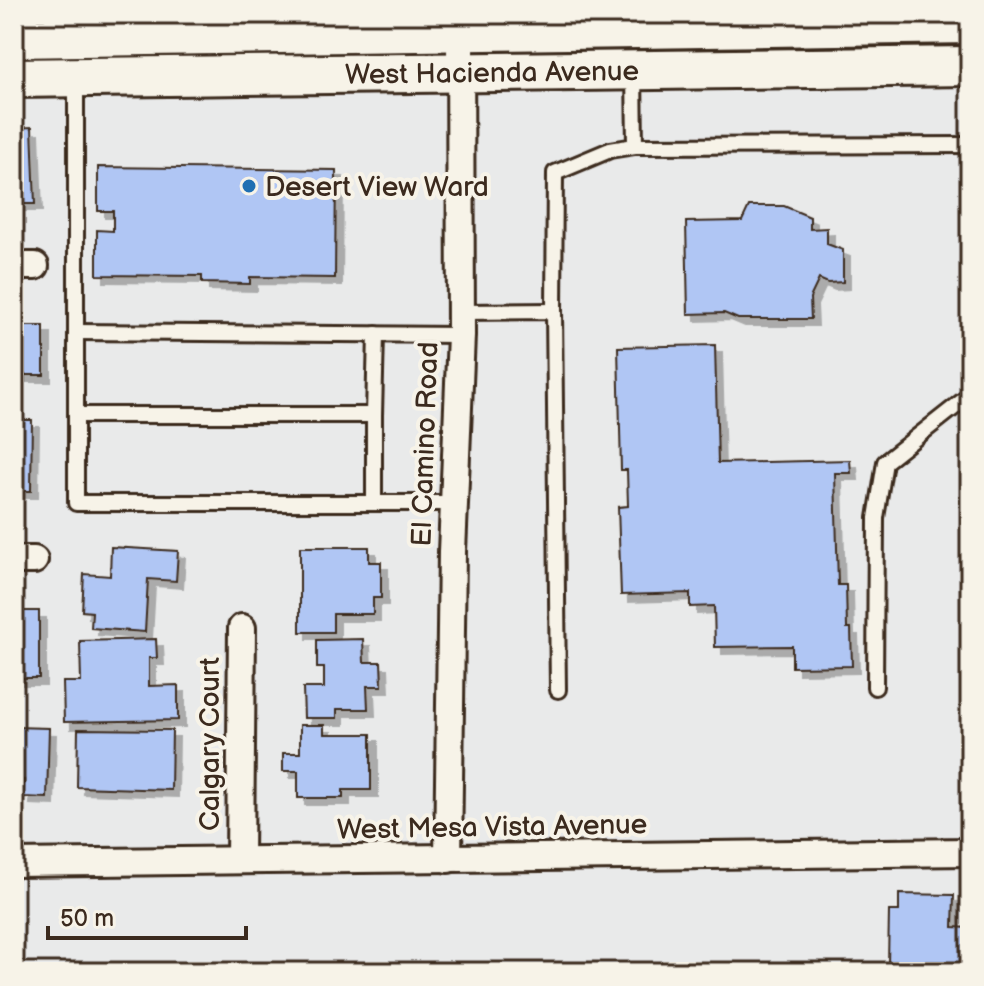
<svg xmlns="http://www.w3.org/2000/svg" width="984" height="986" viewBox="0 0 984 986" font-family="'Balsamiq Sans',sans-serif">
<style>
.building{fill:#b0c6f4;stroke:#3b2a1e;stroke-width:2;filter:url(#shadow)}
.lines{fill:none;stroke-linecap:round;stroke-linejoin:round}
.lane-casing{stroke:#3b2a1e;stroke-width:20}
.street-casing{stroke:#3b2a1e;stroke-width:32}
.secondary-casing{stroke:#3b2a1e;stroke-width:44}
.lane{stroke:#f7f3e8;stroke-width:14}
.street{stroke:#f7f3e8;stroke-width:26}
.secondary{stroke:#f7f3e8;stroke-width:38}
.poi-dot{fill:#1f6fb2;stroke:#f7f3e8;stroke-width:3}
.labels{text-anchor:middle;stroke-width:8;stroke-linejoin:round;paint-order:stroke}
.street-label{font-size:28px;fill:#3b2a1e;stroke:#f7f3e8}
.poi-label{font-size:28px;fill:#3b2a1e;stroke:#f7f3e8;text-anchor:start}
</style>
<defs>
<filter id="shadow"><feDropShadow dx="7" dy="7" stdDeviation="0" flood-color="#0004"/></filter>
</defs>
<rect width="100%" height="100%" fill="#e9eaea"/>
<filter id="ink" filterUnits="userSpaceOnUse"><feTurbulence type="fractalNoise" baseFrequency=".0125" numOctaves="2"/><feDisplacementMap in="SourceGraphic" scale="16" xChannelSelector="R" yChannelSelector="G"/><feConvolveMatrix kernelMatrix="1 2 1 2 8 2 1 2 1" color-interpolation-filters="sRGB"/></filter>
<g filter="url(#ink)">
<!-- building -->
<g class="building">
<path d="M32,127l3,77h-21v-76z"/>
<path d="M98,167l238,3 -1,108 -85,-1v7l-48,-1v-7l-105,-1v-45l16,1v-20h-15z"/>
<path d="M749,206h35l26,11v12l17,-1v16l16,6v32l-15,1 -9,-4 -9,19 1,21h-73l-14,-6 -36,1 -2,-92 56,-1z"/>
<rect x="14" y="326" width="30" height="49"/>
<path d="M715,345l3,118 132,-3 1,13h-16l3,112h8l1,43h4l1,38 -60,1v-21l-77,1 -1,-41 -24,1v-14l-69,2 -3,-88 10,-1 -1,-36h-6l-3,-123z"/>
<path d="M14,420h18l-1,71h-17z"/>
<path d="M111,547l67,4 -2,30 -28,-2 -3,53 -54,-4 1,-16 -10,-1 2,-37 26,2z"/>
<path d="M300,547h69v15h12v36h-8v16h-40v18h-33z"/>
<path d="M16,611h23v67h-25z"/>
<path d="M156,639l1,19h-8v28l29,-1v35l-114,2 -1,-40h18l-1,-41z"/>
<path d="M363,639l1,23h17l1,24h-15l1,23h-31v9h-33l-1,-30h21v-20h-7v-28z"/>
<path d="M300,725h24v9h47v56h-28v8h-45v-27h-15v-18h17z"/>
<path d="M14,727l35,1 -2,70 -24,-1 1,-17 -10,-1z"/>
<path d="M78,729l94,1 -1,60 -94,-3z"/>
<path d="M899,894l55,1 -1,32 17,1v39l-82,-2 1,-54h10z"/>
</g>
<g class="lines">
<defs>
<g id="lane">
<path d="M634,71l1,75"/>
<path d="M76,77v426h378"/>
<path d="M554,311l1,-138 55,-23 25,-4 335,-1"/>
<path d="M461,312l93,-1 4,379"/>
<path d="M76,332l385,3"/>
<path d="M76,415h298v88"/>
<path d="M374,415l2,-81"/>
<path d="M875,687l1,-169 9,-56 85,-67"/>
</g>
<g id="street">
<path d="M14,266h21"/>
<path d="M14,560h20"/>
<path d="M448,859l4,-307 9,-217 -1,-303"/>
<path d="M240,860l2,-232"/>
<path d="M14,863l956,-11"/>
</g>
<g id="secondary">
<path d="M14,38l956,-14"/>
<path id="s1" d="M14,78l956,-12"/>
</g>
</defs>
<!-- lane casing -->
<use href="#lane" class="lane-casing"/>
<!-- street casing -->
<use href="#street" class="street-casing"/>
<!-- secondary casing -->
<use href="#secondary" class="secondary-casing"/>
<!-- lane -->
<use href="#lane" class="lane"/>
<!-- street -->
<use href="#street" class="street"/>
<!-- secondary -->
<use href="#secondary" class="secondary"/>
</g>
</g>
<!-- markers -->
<circle class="poi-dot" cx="249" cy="186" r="8"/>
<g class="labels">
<!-- street labels -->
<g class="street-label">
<text dy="10" stroke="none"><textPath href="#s1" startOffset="478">West Hacienda Avenue</textPath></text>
<text transform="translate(424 444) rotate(-88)" y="10">El Camino Road</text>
<text transform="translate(209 744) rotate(-90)" y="10">Calgary Court</text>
<text transform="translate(492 826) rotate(-1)" y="10">West Mesa Vista Avenue</text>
</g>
<!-- poi labels -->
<g class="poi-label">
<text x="265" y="196">Desert View Ward</text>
</g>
</g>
<!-- margin -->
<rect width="984" height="986" fill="none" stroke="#f7f3e8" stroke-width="48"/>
<rect x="24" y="24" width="936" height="938" fill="none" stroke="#3b2a1e" stroke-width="3" filter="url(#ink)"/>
<!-- scale -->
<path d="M48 926v12h198v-12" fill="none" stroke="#3b2a1e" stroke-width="4"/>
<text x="60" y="926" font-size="24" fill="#3b2a1e" stroke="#f7f3e8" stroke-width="6" paint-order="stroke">50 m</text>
</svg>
